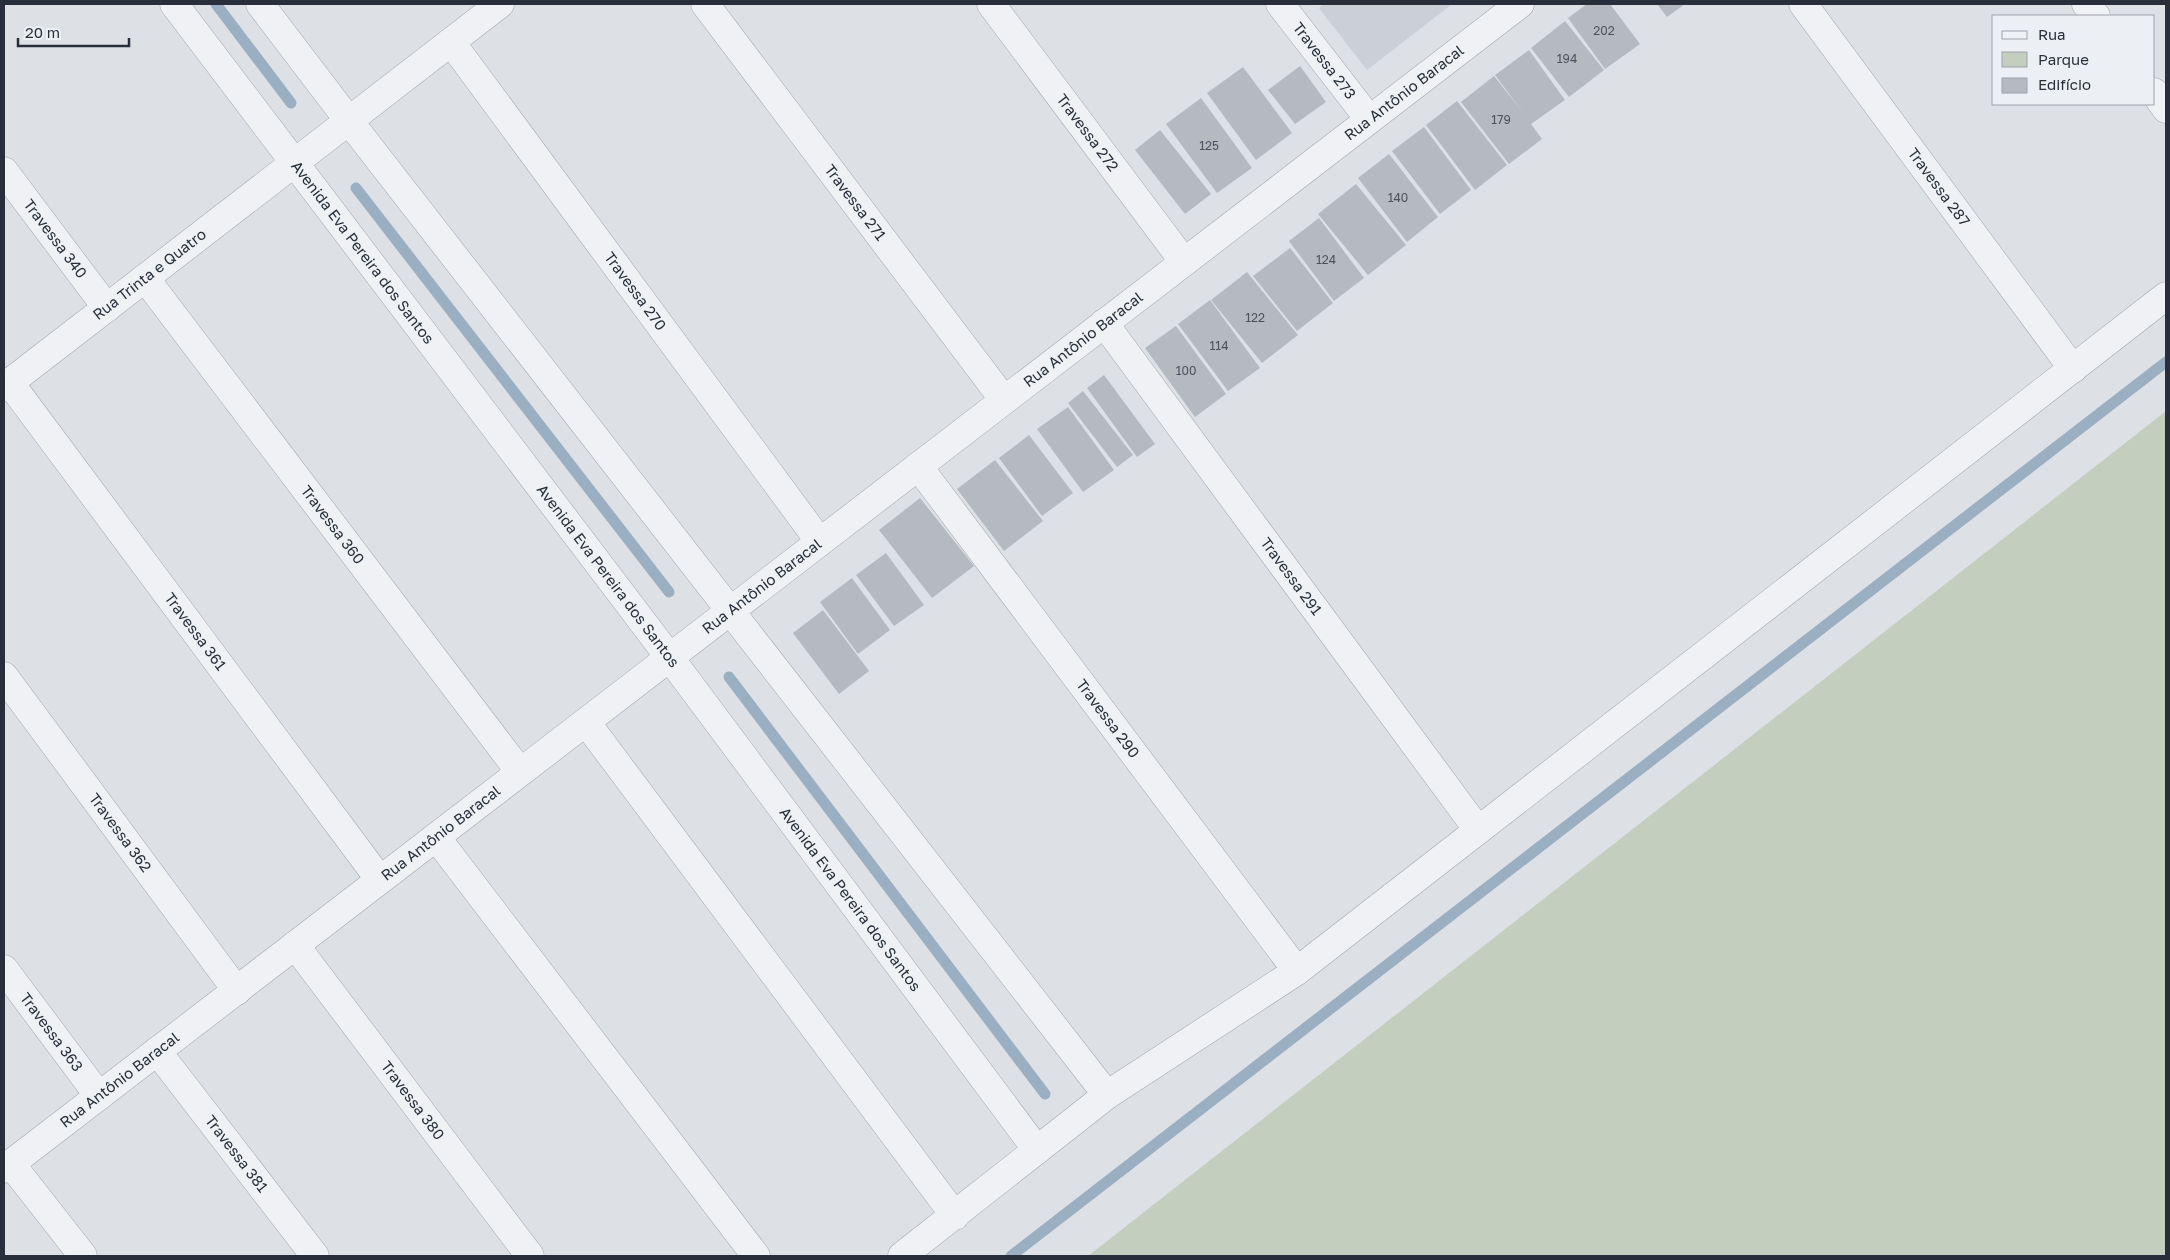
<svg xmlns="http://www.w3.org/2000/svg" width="2170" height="1260" viewBox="0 0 2170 1260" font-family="'Golos Text',sans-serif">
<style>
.built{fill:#cbcfd6}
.green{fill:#c3cebf}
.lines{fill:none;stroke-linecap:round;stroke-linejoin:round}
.stream{stroke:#9bafc2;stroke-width:11}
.building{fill:#b5bac1}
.minor-casing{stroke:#a3a7ae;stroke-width:29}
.minor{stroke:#eff1f4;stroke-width:28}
.labels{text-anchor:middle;stroke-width:5;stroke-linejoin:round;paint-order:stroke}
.number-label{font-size:12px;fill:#4b525c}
.street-label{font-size:15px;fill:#282f3a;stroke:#eceff3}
</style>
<rect width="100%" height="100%" fill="#dde0e5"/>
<!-- built -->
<path class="built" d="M1324,4h128l-85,66 -48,-62z"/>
<!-- green -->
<path class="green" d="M2166,411v845h-1078z"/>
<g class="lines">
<!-- stream -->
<g class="stream">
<path d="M216,4l75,99"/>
<path d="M356,188l313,404"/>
<path d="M729,677l316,417"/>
<path d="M1011,1256l1155,-894"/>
</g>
</g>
<!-- building -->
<g class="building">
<path d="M1587,4h23l30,40 -35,25 -37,-51z"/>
<path d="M1657,4h28l-18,13z"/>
<path d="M1565,21l39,49 -35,27 -38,-49z"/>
<path d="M1529,50l36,50 -34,24 11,15 -33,25 -48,-62 33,-26 28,35 -27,-36z"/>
<path d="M1300,66l26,36 -31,22 -27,-34z"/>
<path d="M1243,67l49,66 -36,27 -49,-67z"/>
<path d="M1201,98l51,70 -35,25 -51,-69z"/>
<path d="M1457,101l50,64 -32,25 -49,-65z"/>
<path d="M1424,127l47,63 -31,24 -48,-63z"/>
<path d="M1160,130l51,64 -26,20 -50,-64z"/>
<path d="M1389,154l49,63 -31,25 -49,-64z"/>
<path d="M1356,184l50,61 -38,30 -50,-61z"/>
<path d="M1319,218l45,60 -30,23 -45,-60z"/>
<path d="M1290,248l43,55 -36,28 -44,-55z"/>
<path d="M1247,272l51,63 -36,28 -51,-63z"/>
<path d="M1210,300l50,68 -32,23 -50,-67z"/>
<path d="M1176,326l50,68 -31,23 -50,-69z"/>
<path d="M1104,375l51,69 -18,13 -50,-69z"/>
<path d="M1083,391l50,64 -16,12 -49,-64z"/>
<path d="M1068,407l46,63 -31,22 -46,-63z"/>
<path d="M1029,435l44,58 -31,23 -43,-58z"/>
<path d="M995,460l48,61 -39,30 -47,-62z"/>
<path d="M920,498l54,68 -42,32 -53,-68z"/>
<path d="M886,553l38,52 -30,21 -38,-51z"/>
<path d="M852,578l38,52 -32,24 -38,-52z"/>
<path d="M823,610l46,61 -30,23 -46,-61z"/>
</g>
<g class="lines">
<defs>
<g id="minor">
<path id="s1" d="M174,4l496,654 367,492"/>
<path d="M260,4l89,117 758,974"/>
<path id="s2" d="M705,4l299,396"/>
<path id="s3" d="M991,4l193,258"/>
<path id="s4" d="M1280,4l89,115"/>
<path id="s5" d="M1803,4l270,365"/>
<path d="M2086,4l10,12"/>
<path id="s6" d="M451,42l369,500"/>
<path d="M2154,92l12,17"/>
<path id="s7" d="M4,171l103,137"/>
<path id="s8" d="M145,278l375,494"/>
<path id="s9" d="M1104,323l374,507"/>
<path id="s10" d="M10,383l370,497"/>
<path id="s11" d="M4,387l496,-383"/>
<path id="s12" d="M918,466l379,505"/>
<path id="s13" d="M4,676l233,315"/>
<path d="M586,722l369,494"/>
<path d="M436,837l320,419"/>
<path id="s14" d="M295,945l235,311"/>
<path id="s15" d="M4,969l95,127"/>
<path id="s16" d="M157,1051l158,205"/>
<path d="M11,1164l72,92"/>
<path id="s17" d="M4,1169l1516,-1165"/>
<path d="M902,1256l205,-161 190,-124 869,-675"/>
</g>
</defs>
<!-- minor casing -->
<use href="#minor" class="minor-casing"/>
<!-- minor -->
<use href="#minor" class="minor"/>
</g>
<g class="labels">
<!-- number labels -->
<g class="number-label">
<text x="1604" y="35">202</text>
<text x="1567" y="63">194</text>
<text x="1501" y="124">179</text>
<text x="1209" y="150">125</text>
<text x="1398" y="202">140</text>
<text x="1326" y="264">124</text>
<text x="1255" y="322">122</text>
<text x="1219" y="350">114</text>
<text x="1186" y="375">100</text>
</g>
<!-- street labels -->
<g class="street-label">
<text dy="5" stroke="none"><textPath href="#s4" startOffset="72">Travessa 273</textPath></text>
<text dy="5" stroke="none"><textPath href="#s17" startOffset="1766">Rua Antônio Baracal</textPath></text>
<text dy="5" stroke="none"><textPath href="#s3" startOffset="161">Travessa 272</textPath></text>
<text dy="5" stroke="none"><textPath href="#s5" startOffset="228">Travessa 287</textPath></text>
<text dy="5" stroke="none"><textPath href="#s2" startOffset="249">Travessa 271</textPath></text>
<text dy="5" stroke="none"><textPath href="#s7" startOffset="85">Travessa 340</textPath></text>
<text dy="5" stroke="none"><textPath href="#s1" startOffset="312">Avenida Eva Pereira dos Santos</textPath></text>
<text dy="5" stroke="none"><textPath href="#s11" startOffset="184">Rua Trinta e Quatro</textPath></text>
<text dy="5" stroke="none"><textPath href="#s6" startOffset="310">Travessa 270</textPath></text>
<text dy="5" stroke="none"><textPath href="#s17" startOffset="1361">Rua Antônio Baracal</textPath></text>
<text dy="5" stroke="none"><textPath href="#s8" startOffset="310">Travessa 360</textPath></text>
<text dy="5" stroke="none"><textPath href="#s1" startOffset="718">Avenida Eva Pereira dos Santos</textPath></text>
<text dy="5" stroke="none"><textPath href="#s9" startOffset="315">Travessa 291</textPath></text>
<text dy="5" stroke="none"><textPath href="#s17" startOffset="956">Rua Antônio Baracal</textPath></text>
<text dy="5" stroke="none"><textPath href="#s10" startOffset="310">Travessa 361</textPath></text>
<text dy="5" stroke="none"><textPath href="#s12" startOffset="316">Travessa 290</textPath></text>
<text dy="5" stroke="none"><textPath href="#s13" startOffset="195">Travessa 362</textPath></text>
<text dy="5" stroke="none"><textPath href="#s17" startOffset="551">Rua Antônio Baracal</textPath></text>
<text dy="5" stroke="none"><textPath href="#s1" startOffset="1122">Avenida Eva Pereira dos Santos</textPath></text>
<text dy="5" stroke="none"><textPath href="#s15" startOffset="79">Travessa 363</textPath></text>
<text dy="5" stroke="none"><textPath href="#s17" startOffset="146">Rua Antônio Baracal</textPath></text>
<text dy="5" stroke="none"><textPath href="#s14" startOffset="195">Travessa 380</textPath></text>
<text dy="5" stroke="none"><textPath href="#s16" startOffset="130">Travessa 381</textPath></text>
</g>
</g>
<!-- border -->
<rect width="2170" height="1260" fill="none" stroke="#282f3a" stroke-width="10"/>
<!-- legend -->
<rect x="1992" y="15" width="162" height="90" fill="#eceff3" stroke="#9ea2a9"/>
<rect x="2002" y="31" width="25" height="8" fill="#eff1f4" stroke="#9ea2a9"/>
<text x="2038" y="40" font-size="15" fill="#282f3a">Rua</text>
<rect x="2002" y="52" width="25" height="15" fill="#c3cebf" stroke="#9ea2a9"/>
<text x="2038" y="65" font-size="15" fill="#282f3a">Parque</text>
<rect x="2002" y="78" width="25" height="15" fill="#b5bac1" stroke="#9ea2a9"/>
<text x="2038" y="90" font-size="15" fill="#282f3a">Edifício</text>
<!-- scale -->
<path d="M18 38v8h111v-8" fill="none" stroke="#282f3a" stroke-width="2.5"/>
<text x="25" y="38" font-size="15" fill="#282f3a" stroke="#eceff3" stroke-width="4" paint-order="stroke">20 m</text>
</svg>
